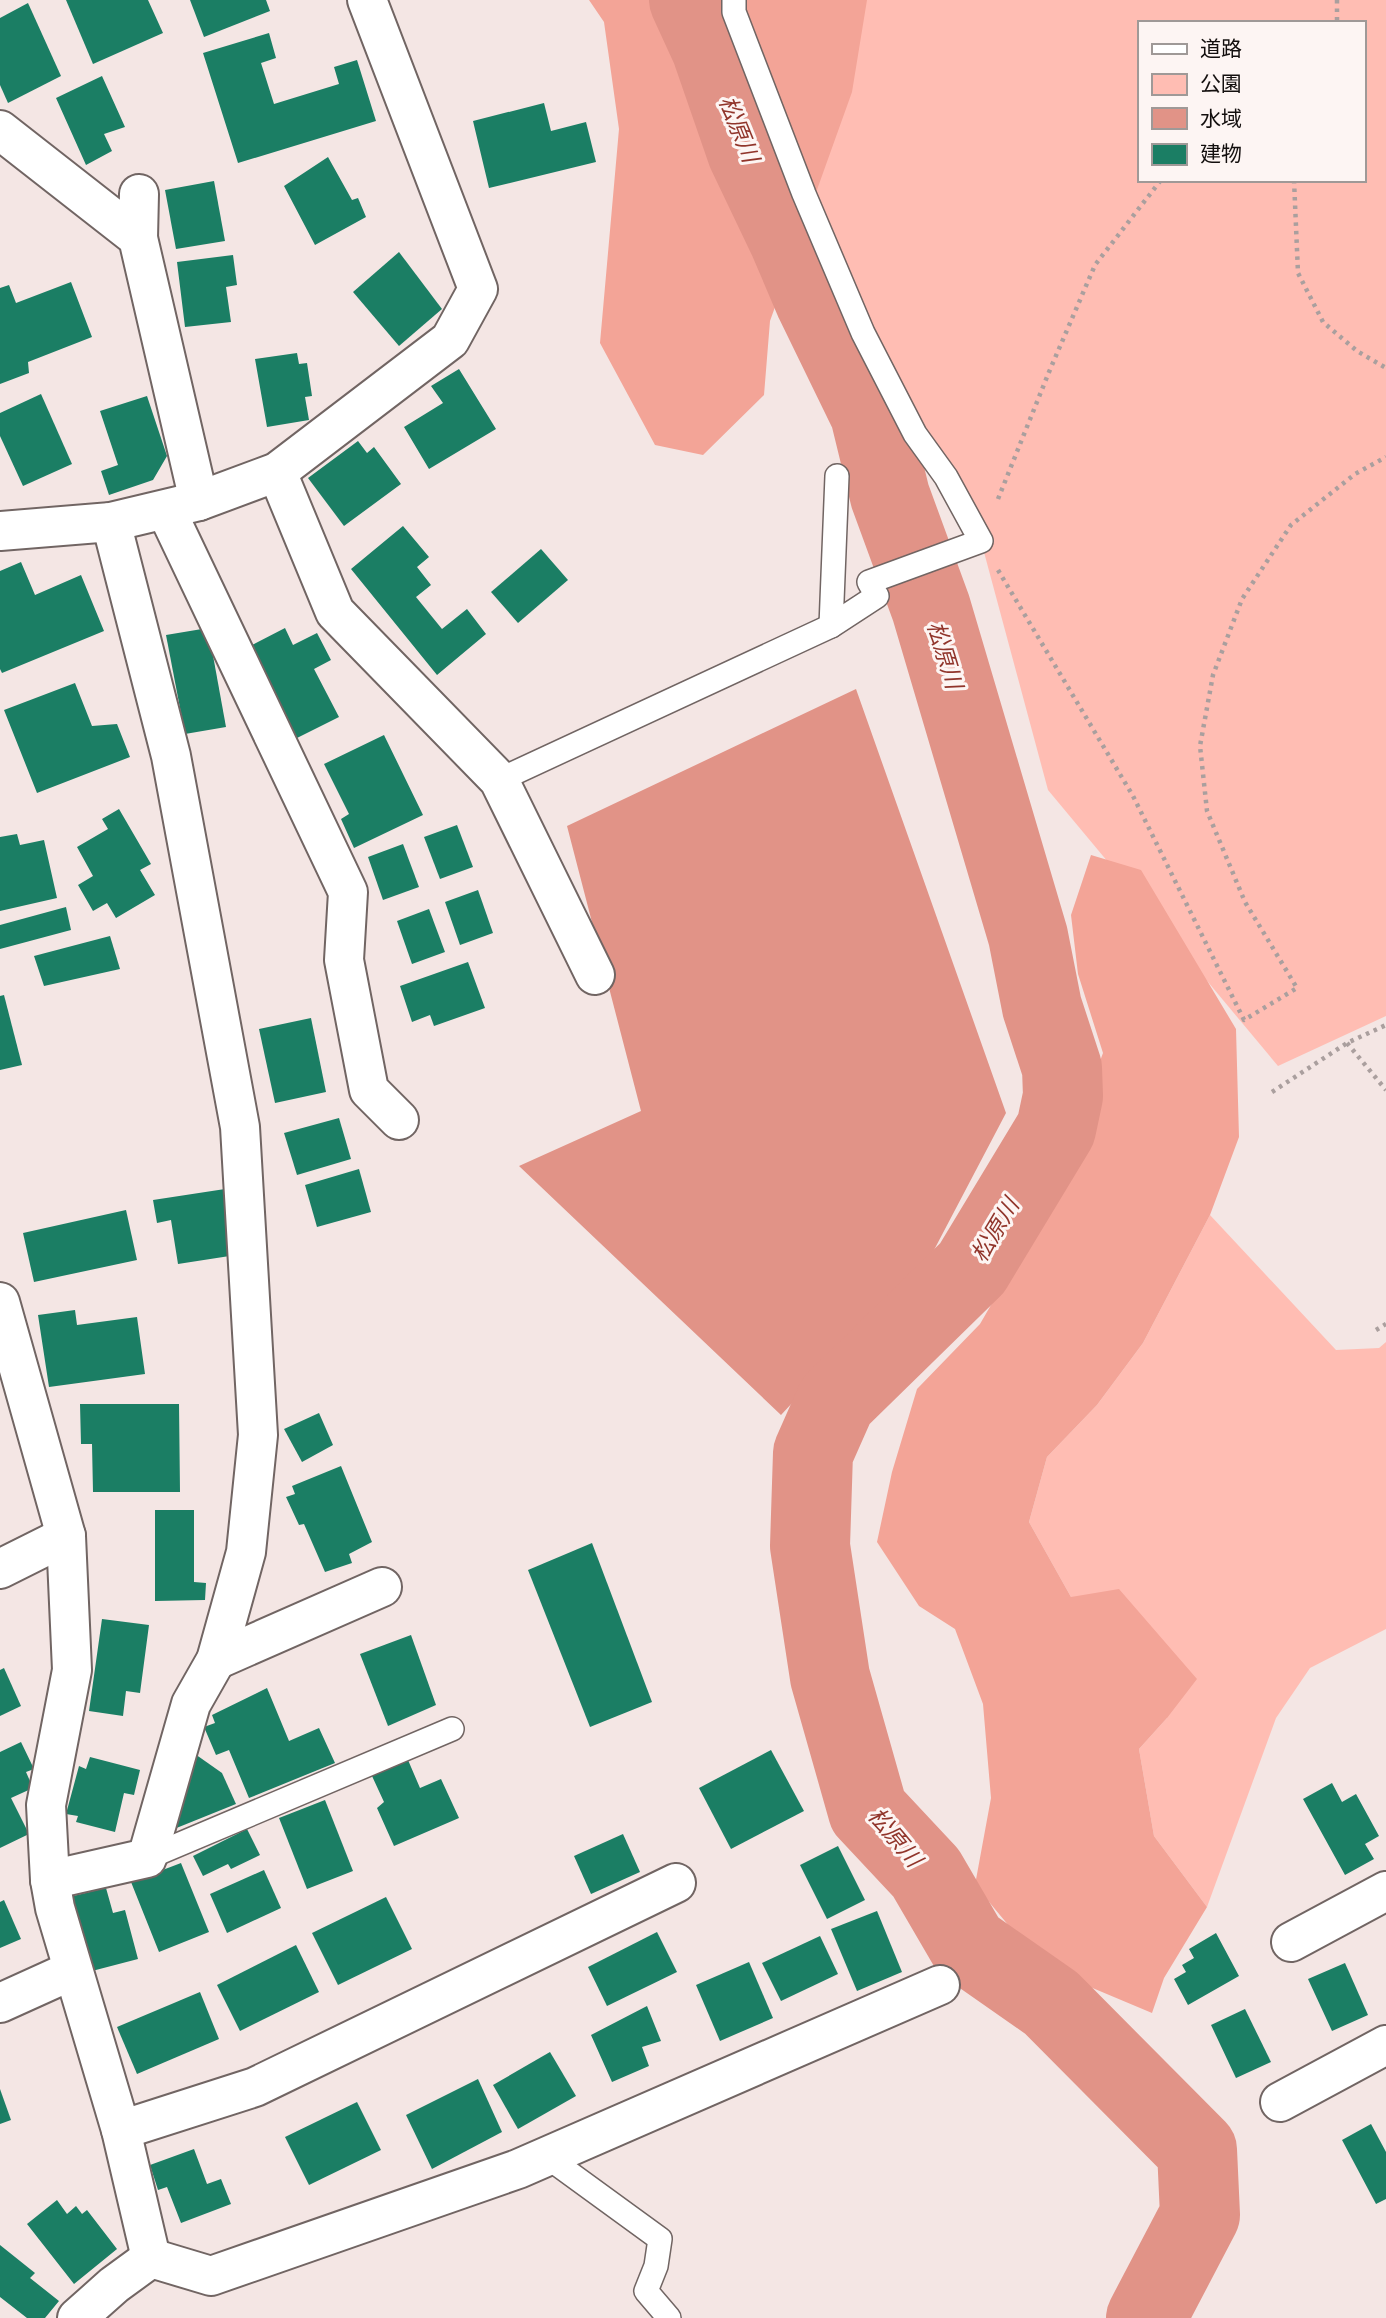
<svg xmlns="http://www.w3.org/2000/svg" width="1386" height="2318" viewBox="0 0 1386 2318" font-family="Jost,'Noto Sans JP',sans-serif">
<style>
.green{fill:#ffbdb3;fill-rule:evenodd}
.forest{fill:#f3a497}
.water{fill:#e19387}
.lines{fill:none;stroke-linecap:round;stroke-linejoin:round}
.river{stroke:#e19387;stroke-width:80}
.building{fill:#1b7e64}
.service-casing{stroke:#716563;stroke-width:26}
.minor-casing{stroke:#716563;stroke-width:42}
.path{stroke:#aa9f9e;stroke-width:4.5;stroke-dasharray:3.5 5;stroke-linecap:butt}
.service{stroke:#fff;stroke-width:23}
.minor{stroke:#fff;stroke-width:38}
.labels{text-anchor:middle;stroke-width:6;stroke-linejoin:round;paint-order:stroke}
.water-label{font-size:23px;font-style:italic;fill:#91352b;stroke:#fdf5f3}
</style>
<rect width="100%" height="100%" fill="#f4e6e4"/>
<!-- green -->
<g class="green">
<path d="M743,0h643v1016l-108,50 -230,-276 -67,-249 -111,-193zM1139,23h224v157h-224z"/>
<path d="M1210,1215l126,135 43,-2 7,-6v287l-76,39 -34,50 -69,189 -53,-71 -15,-87 28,-31 -96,-121 -42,-75 18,-65 50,-52 46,-62z"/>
</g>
<!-- forest -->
<g class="forest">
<path d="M589,0h278l-15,92 -82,229 -6,74 -61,60 -48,-10 -55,-102 19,-214 -15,-107z"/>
<path d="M1091,855l50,15 95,159 3,108 -29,78 -67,128 -46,62 -50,52 -18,65 42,75 48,-8 78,90 -30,39 -28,31 15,87 53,71 -43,71 -12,35 -69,-29 -74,-58 -34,-41 16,-87 -8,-94 -28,-75 -36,-23 -42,-64 15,-70 25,-83 63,-65 62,-107 61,-164 -25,-79 -7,-59z"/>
</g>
<!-- water -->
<path class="water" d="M856,689l150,424 -72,137 -153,165 -262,-249 122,-55 -74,-285z"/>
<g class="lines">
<!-- river -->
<path class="river" d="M689,0l22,48 36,104 42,88 26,61 55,113 20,82 41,112 97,328 14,71 20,61 1,28 -7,33 -84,139 -136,133 -23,52 -3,93 20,131 38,134 58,62 42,72 83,58 146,147 3,65 -54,103"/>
</g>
<!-- building -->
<g class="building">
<path d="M66,0h82l15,33 -70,31z"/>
<path d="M190,0h76l4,11 -66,26z"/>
<path d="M28,3l33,73 -53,27 -8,-18v-67z"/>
<path d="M269,33l7,25 -15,5 13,41 65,-20 -5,-17 23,-7 19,61 -138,42 -35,-110z"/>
<path d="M102,76l23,51 -21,7 8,17 -26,14 -30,-67z"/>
<path d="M544,103l7,28 35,-9 10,40 -107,26 -16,-67z"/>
<path d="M328,157l24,43 6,-2 8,19 -51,28 -31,-59z"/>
<path d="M214,181l11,60 -49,8 -11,-59z"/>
<path d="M399,252l43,57 -43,37 -46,-54z"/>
<path d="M233,255l4,30 -11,2 5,35 -46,5 -8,-65z"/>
<path d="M71,282l21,55 -64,25 1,11 -29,11v-96l9,-3 7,18z"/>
<path d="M297,353l2,11 8,-1 5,33 -7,1 4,23 -42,7 -12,-68z"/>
<path d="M459,369l37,60 -67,40 -25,-42 39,-24 -12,-17z"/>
<path d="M41,394l31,70 -49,22 -23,-50v-23z"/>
<path d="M147,396l20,60 -14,24 -44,15 -8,-24 17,-6 -18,-54z"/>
<path d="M358,441l9,12 7,-6 27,37 -57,42 -36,-48z"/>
<path d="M403,526l26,31 -12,10 14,18 -15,12 26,32 25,-20 19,25 -49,41 -86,-106z"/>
<path d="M541,549l27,31 -50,43 -27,-31z"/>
<path d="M21,562l14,33 46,-20 23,56 -102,42 -2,-4v-98z"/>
<path d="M208,628l18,99 -41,7 -19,-99z"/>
<path d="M285,628l8,17 24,-12 14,27 -17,9 25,48 -42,21 -47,-92z"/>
<path d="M75,683l17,43 25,-2 13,33 -93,36 -33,-83z"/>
<path d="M384,735l39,80 -69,33 -13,-29 8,-5 -25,-50z"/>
<path d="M119,809l32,55 -11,6 15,25 -39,23 -9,-15 -14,8 -15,-26 15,-9 -16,-29 31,-18 -6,-10z"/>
<path d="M457,825l16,42 -33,12 -16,-42z"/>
<path d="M17,834l3,11 24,-5 13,58 -57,13v-74z"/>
<path d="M403,844l16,43 -36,13 -15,-43z"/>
<path d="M478,890l15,43 -33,12 -15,-43z"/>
<path d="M66,907l5,23 -71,19v-24z"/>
<path d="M429,909l16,43 -33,12 -15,-43z"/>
<path d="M110,936l10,33 -76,17 -10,-30z"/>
<path d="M468,962l17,46 -51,18 -4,-11 -18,7 -12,-36z"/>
<path d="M4,995l18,70 -22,5v-74z"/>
<path d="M311,1018l15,74 -51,11 -16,-74z"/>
<path d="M339,1118l12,41 -54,16 -13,-42z"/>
<path d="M359,1169l12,43 -54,15 -12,-42z"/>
<path d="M225,1189l11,66 -58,9 -7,-44 -14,3 -4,-23z"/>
<path d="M126,1210l11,50 -103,22 -11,-49z"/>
<path d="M75,1310l2,15 60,-8 8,57 -96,13 -11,-72z"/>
<path d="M80,1404h99l1,88h-87l-1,-48h-11z"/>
<path d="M319,1413l14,32 -31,17 -18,-33z"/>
<path d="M341,1466l31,76 -23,12 3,9 -27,9 -21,-48 -5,1 -13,-28 9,-3 -3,-8z"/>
<path d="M155,1510h39v72l12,1 -1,17 -50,1z"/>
<path d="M592,1543l60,159 -62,25 -62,-157z"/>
<path d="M102,1619l47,6 -9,68 -14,-2 -3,25 -34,-5z"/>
<path d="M411,1635l25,70 -48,21 -28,-72z"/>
<path d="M4,1668l17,38 -21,10v-46z"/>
<path d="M267,1688l22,53 30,-13 16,35 -86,35 -20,-48 -13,5 -12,-28 11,-4 -3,-8z"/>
<path d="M21,1742l13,27 -8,3 7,16 -22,10 18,36 -29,14v-96z"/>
<path d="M771,1750l33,61 -73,38 -32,-61z"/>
<path d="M195,1754l27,19 14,31 -62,25z"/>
<path d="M90,1757l50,13 -6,25 -10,-2 -9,39 -39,-10 2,-6 -12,-2 13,-48 7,3z"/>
<path d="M408,1760l12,28 21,-9 18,39 -65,28 -17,-38 7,-6 -12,-26z"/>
<path d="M1332,1783l10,19 14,-8 23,42 -14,8 9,15 -29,16 -42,-76z"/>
<path d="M325,1800l28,71 -46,18 -28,-71z"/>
<path d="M247,1829l13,26 -29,14 -3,-5 -25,12 -10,-20z"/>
<path d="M623,1834l17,38 -49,22 -17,-38z"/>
<path d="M838,1846l27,54 -38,19 -27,-54z"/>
<path d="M181,1863l28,69 -50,20 -28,-70z"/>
<path d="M264,1870l17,38 -54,25 -17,-39z"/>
<path d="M106,1888l7,25 12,-3 13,49 -46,12 -19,-75z"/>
<path d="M386,1897l26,52 -74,36 -26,-52z"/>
<path d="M4,1900l17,39 -21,9v-46z"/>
<path d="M877,1911l25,61 -45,19 -26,-62z"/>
<path d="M657,1932l20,40 -70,34 -19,-39z"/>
<path d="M1216,1933l23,43 -51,29 -14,-26 12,-7 -4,-7 12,-7 -5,-9z"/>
<path d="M820,1936l18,38 -57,27 -19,-38z"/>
<path d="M296,1945l23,47 -79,39 -23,-46z"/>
<path d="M749,1962l24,56 -53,23 -24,-56z"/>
<path d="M1345,1963l23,52 -36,16 -24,-52z"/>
<path d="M200,1992l19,47 -82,35 -20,-47z"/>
<path d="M647,2006l14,35 -19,6 7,19 -37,16 -21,-47z"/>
<path d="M1245,2009l26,53 -35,16 -25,-53z"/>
<path d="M550,2052l26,44 -58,33 -25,-44z"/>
<path d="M478,2079l24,53 -70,37 -26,-54z"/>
<path d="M0,2089l11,31 -11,4z"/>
<path d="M357,2102l24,48 -72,35 -24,-48z"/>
<path d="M1371,2124l15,28v47l-10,5 -34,-64z"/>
<path d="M194,2149l13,35 14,-5 10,25 -50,19 -14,-36 -9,3 -8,-25z"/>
<path d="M57,2200l10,14 9,-8 6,8 5,-4 30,39 -43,35 -47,-60z"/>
<path d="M0,2245l35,28 -5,5 29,23 -14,17h-18l-27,-21z"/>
</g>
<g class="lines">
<defs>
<g id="service">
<path d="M831,626l6,-150"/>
<path d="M499,780l332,-154 46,-30 -8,-14 112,-41 -35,-64 -31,-43 -52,-101 -59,-139 -70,-182v-12"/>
<path d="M147,1858l305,-129"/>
<path d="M546,2156l114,83 -4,27 -10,25 23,27"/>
</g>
<g id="minor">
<path d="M0,130l138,108 61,263"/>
<path d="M138,238l1,-44"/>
<path d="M277,472l58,140 164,168 96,195"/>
<path d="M166,510l182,382 -4,68 25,130 30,30"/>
<path d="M0,531l111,-9 88,-21 78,-29 173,-132 28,-51 -111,-289"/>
<path d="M0,1302l66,234 6,134 -26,135 4,75 5,28 66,222 30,128"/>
<path d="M0,1569l66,-33"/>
<path d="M216,1660l166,-73"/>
<path d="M50,1880l97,-22 44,-154 25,-44 30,-108 12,-117 -18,-308 -69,-371 -60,-234"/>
<path d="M1291,1942l95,-51"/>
<path d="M0,2003l73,-33"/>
<path d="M1280,2102l106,-57"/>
<path d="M121,2130l134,-43 421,-204"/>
<path d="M77,2318l37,-33 37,-27 60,18 307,-107 422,-184"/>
</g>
</defs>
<!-- service casing -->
<use href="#service" class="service-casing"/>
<!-- minor casing -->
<use href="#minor" class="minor-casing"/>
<!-- path -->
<g class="path">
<path d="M1337,0v23"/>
<path d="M1294,180l4,93 25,49 34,29 29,17"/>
<path d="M998,499l51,-127 46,-107 66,-85"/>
<path d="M998,570l135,226 111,224 53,-32 -52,-86 -38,-91 -7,-65 13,-71 29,-76 49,-74 64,-51 31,-17"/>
<path d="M1347,1043l39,47"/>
<path d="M1272,1092l75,-49 39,-18"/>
<path d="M1376,1330l10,-6"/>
</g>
<!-- service -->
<use href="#service" class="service"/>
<!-- minor -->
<use href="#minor" class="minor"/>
</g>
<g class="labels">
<!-- water labels -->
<g class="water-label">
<text transform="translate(739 129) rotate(68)" y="8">松原川</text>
<text transform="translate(945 655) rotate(73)" y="8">松原川</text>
<text transform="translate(995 1230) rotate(-59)" y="8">松原川</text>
<text transform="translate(895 1837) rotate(50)" y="8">松原川</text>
</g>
</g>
<!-- legend -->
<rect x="1138" y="21" width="228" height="161" fill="#fdf5f3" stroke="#9f9997" stroke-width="2"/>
<rect x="1152" y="44" width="35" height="10" fill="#ffffff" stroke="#9f9997" stroke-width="2"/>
<text x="1200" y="56" font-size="21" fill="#130f0e">道路</text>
<rect x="1152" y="74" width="35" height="21" fill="#ffbdb3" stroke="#9f9997" stroke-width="2"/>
<text x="1200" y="91" font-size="21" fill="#130f0e">公園</text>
<rect x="1152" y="108" width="35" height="21" fill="#e19387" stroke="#9f9997" stroke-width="2"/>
<text x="1200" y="126" font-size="21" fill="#130f0e">水域</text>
<rect x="1152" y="144" width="35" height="21" fill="#1b7e64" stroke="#9f9997" stroke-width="2"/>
<text x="1200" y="161" font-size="21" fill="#130f0e">建物</text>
</svg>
